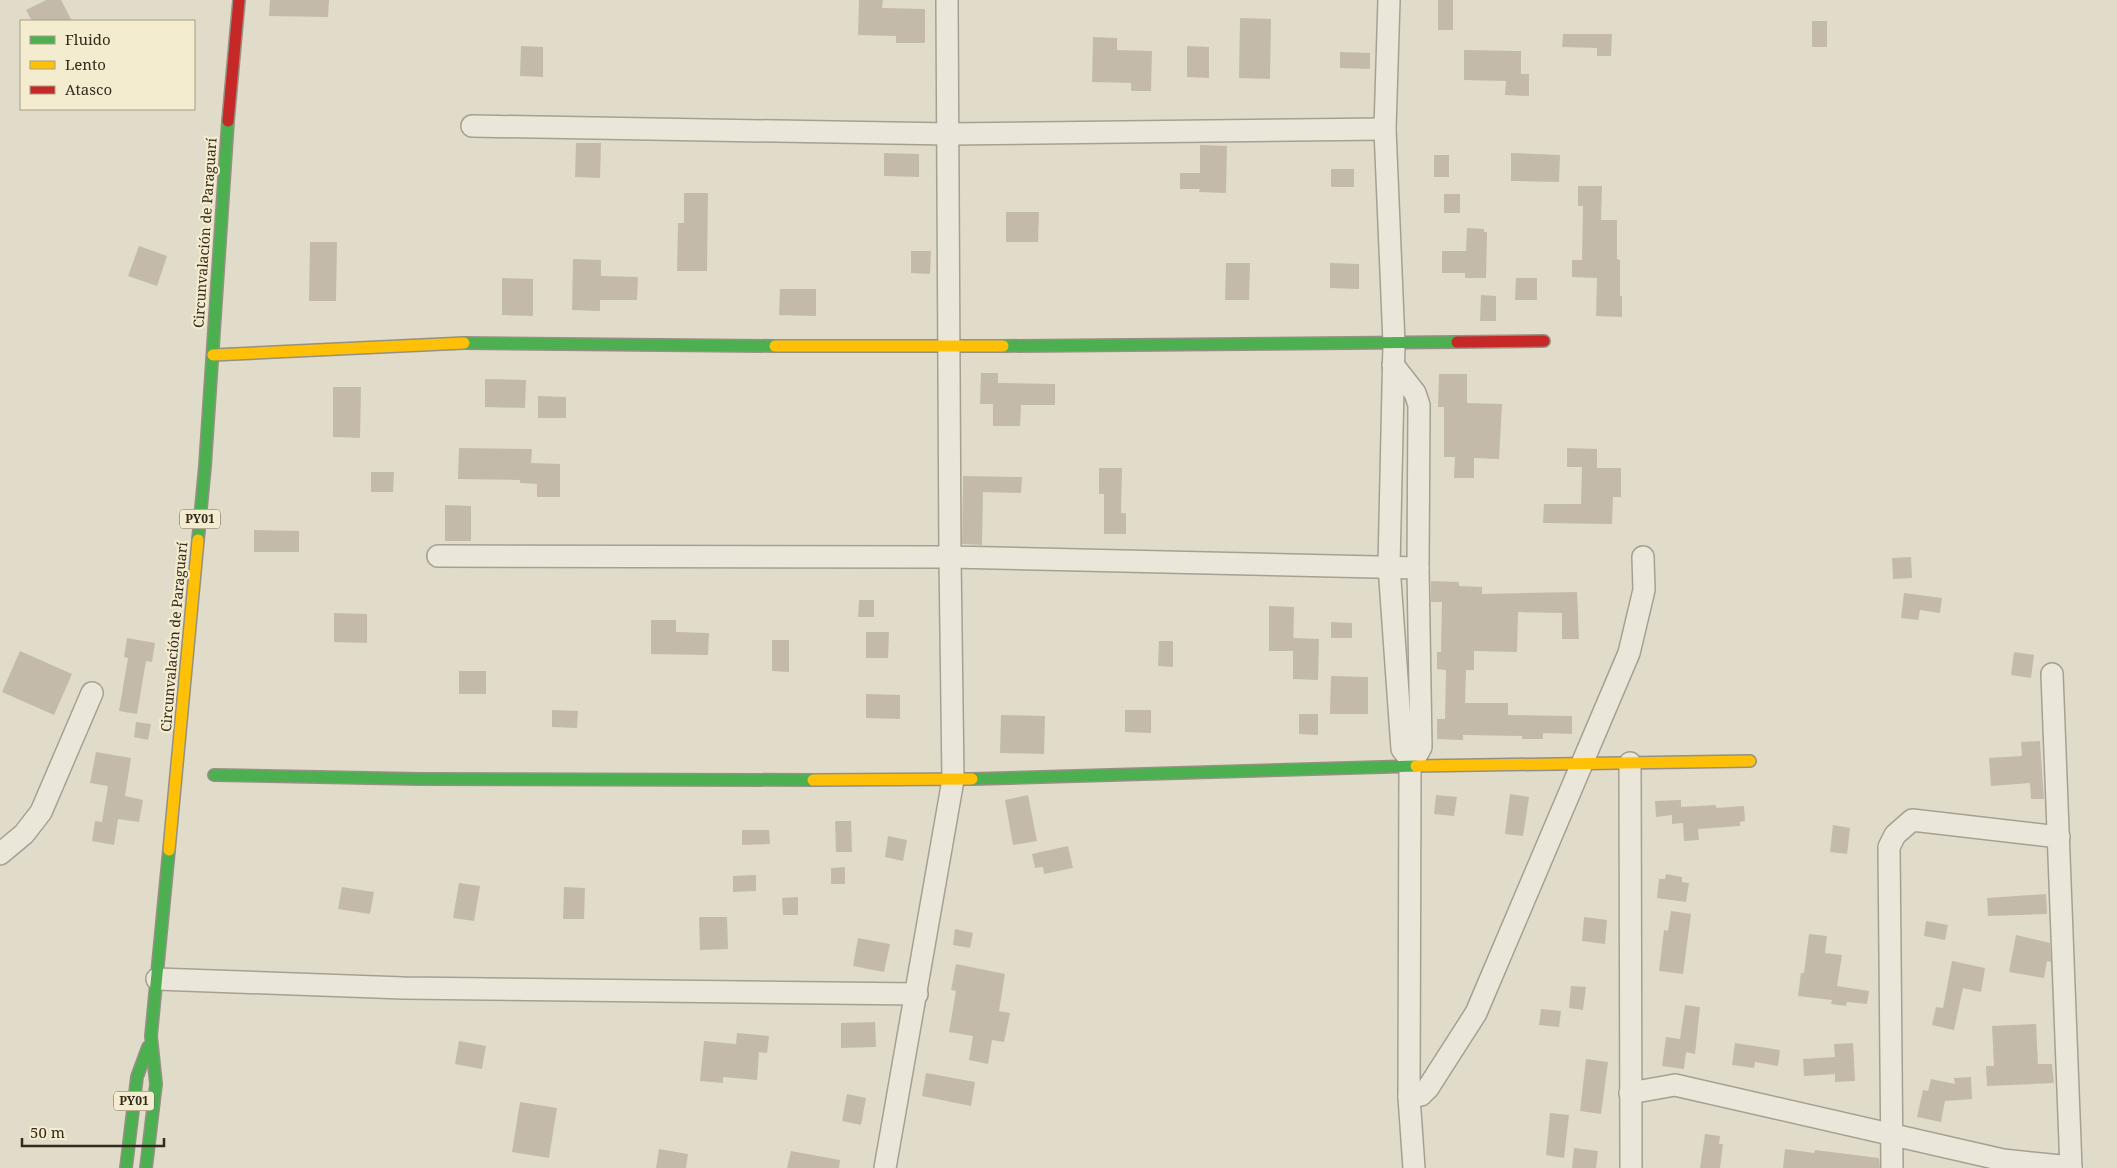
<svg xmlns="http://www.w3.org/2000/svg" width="2117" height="1168" viewBox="0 0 2117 1168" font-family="'Noto Serif',serif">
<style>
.building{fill:#c4baaa}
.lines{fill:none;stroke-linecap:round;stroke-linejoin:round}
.street-casing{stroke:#a6a093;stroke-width:24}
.fast-casing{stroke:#959083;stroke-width:14}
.slow-casing{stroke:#959083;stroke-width:14}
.jam-casing{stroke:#959083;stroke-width:14}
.street{stroke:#eae6da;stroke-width:21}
.fast{stroke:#4caf50;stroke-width:11}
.slow{stroke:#ffc107;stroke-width:11}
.jam{stroke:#c62828;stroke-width:11}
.labels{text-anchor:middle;stroke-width:4.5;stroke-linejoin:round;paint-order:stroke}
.shield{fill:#f3ecce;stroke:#6d6451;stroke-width:1}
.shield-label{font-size:12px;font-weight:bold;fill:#33291c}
.street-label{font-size:14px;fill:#33291c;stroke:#f3ecce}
</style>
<rect width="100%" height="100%" fill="#e1dcc9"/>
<!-- building -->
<g class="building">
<path d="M46,0h15l11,21h-40l-6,-11z"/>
<path d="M270,0h59l-1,17 -59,-1z"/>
<path d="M859,0h24l-1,8 43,1v34h-29v-7l-38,-1z"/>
<rect x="1438" y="0" width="15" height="30"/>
<path d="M1240,18l31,1 -1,60 -31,-1z"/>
<rect x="1812" y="21" width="15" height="26"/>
<path d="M1563,34h49l-1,22h-14v-8l-35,-1z"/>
<path d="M1093,37l24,1v12l35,1 -1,40h-20v-8l-39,-1z"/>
<path d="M521,46l22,1v30l-23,-1z"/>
<path d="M1187,46l22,1v31l-22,-1z"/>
<path d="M1464,50l57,1v23h8v22l-24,-1 1,-14 -42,-1z"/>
<path d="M1340,52l30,1v16l-30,-1z"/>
<path d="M576,143h25l-1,35 -25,-1z"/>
<path d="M1200,145l27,1 -1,47 -27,-1 1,-3h-20v-16h20z"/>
<path d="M884,153l35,1v23l-35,-1z"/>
<path d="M1511,153l49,2 -1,27 -48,-1z"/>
<rect x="1434" y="155" width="15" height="22"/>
<rect x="1331" y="169" width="23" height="18"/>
<path d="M1578,186h24l-1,34h16v39l3,1v36h2v21l-26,-1 1,-38 -25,-1v-17h10l1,-54h-5z"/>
<path d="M684,193h24l-1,78h-30l1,-48h6z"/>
<rect x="1444" y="194" width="16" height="19"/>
<path d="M1006,212h33l-1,30h-32z"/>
<path d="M1467,228l17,1v3h3l-1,46h-21v-5h-23v-22h24z"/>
<path d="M310,242h27l-1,59h-27z"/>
<path d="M139,246l28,10 -10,30 -29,-10z"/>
<path d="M911,251h20l-1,23 -19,-1z"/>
<path d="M573,259l28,1v16l37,1 -1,23h-37v11l-28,-1z"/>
<path d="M1226,263h24l-1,37h-24z"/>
<path d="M1330,263l29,1v25l-29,-1z"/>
<path d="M502,278l31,1v37l-31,-1z"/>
<path d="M1516,278h21v22h-22z"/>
<path d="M780,289h36v27l-37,-1z"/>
<path d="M1481,295l15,1v25h-16z"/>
<path d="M981,373h17v10l57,1v21h-34l-1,21h-27v-22h-13z"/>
<path d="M1439,374h28v29l35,1 -3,55 -25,-1v20h-20l1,-21h-11v-50h-6z"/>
<path d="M485,379l41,1 -1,28 -40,-1z"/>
<path d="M333,387h28l-1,51 -27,-1z"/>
<path d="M538,396l28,1v21h-28z"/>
<path d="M459,448l73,1 -1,14 29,1v33h-23v-13l-17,-1v-3l-62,-1z"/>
<path d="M1567,448l30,1v19h24v29h-8l-1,27 -69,-1 1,-19h37l1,-37h-15z"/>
<path d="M1099,468h23l-1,45h5v21h-22v-40h-5z"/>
<path d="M371,472h23l-1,20h-22z"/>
<path d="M963,476l59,1 -1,16 -38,-1 -1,53 -20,-1z"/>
<path d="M445,505l26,1v35h-26z"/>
<path d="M254,530l45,1v21h-45z"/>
<path d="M1911,557l1,21 -19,1 -1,-21z"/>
<path d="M1431,581l28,1v4l23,1v7l95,-2 2,47h-17v-26l-44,-1 -1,40 -43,-1v19h-8l-1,33h43v12l64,1v18l-29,-1v6h-21v-3l-59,-1v5l-26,-1v-20h8l1,-49 -9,-1v-17h4l1,-50h-11z"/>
<path d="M1904,593l38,5 -2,15 -20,-3 -2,10 -17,-2z"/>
<path d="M859,600h15v17h-16z"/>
<path d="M1269,606l25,1 -1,44h-24z"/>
<path d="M334,613l33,1v29l-33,-1z"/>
<path d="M651,620h25v12l33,1 -1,22 -57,-1z"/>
<path d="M1331,622l21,1v15h-21z"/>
<path d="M866,632h23l-1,26h-22z"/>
<path d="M127,638l28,5 -3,19 -6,-1 -9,53 -18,-3 9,-53 -4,-1z"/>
<path d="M1293,638l26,1 -1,41 -25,-1z"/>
<path d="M772,640h17v32l-17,-1z"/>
<path d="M1159,641h14v26l-15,-1z"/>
<path d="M20,651l52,23 -18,41 -52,-23z"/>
<path d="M2014,652l20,3 -3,23 -20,-3z"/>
<rect x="459" y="671" width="27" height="23"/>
<path d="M1331,676l37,1v37h-38z"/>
<path d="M866,694l34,1v24l-34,-1z"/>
<path d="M552,710l26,1 -1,17 -25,-1z"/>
<path d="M1125,710h26v23l-26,-1z"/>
<path d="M1299,714h19v21l-19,-1z"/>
<path d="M1001,715l44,1 -1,38 -44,-1z"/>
<path d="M136,722l15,2 -3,16 -14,-3z"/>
<path d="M2040,741l4,58h-13l-1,-16 -39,3 -2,-28 33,-2 -1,-14z"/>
<path d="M96,752l35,6 -6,38 18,4 -4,22 -21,-3 -4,26 -22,-4 3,-20 7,1 6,-36 -18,-3z"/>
<path d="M1510,794l19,3 -6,39 -18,-2z"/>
<path d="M1028,795l9,46 -24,4 -8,-45z"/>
<path d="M1436,795l21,2 -3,19 -20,-2z"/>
<path d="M1681,800v7l35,-2v3l28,-2 1,15 -5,1v4l-42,3 1,11 -15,1 -1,-18 -11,1v-9l-16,2 -1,-16z"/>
<path d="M835,821h16l1,31h-16z"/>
<path d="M1833,825l17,3 -3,26 -17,-2z"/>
<path d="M742,830h27l1,14 -28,1z"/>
<path d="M888,836l19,4 -4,21 -18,-4z"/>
<path d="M1068,846l5,22 -29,6 -1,-7 -8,1 -3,-14z"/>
<path d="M845,867v17h-14v-16z"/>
<path d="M1666,874l16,3v5l7,1 -3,19 -29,-4 2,-19h6z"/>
<path d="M756,875v16l-23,1v-16z"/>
<path d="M459,883l21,3 -6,35 -21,-3z"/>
<path d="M342,887l32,5 -4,22 -32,-5z"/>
<path d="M564,887l21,1 -1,31h-21z"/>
<path d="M2046,894l1,20 -59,2 -1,-18z"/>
<path d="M798,897v18h-15l-1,-17z"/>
<path d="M1671,911l20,3 -8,60 -24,-3 5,-41 4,1z"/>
<path d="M699,917h28l1,32 -28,1z"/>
<path d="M1584,917l23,3 -2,24 -23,-3z"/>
<path d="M1926,921l22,4 -3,15 -21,-4z"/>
<path d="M955,929l18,4 -3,15 -17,-3z"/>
<path d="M1809,934l18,2 -2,17 17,2 -5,31 32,5 -2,13 -20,-2 -1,4 -15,-2 1,-4 -34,-4 3,-23h3z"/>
<path d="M2016,935l34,8 1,19 -4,-1 -3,17 -35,-6z"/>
<path d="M858,938l32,6 -6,28 -31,-6z"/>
<path d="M1952,961l33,7 -4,24 -18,-4 -9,42 -22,-5 4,-18 7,1z"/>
<path d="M956,964l49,10 -6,37 11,2 -6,29 -12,-2 -4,24 -19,-4 4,-24 -24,-4 7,-41 -5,-1z"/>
<path d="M1571,986l15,1 -3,23 -14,-2z"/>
<path d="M1685,1005l15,2 -5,47 -9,-2 -2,17 -22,-3 4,-29 14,2z"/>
<path d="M1541,1009l20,2 -2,16 -20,-2z"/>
<path d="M875,1022l1,25 -35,1v-25z"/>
<path d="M2036,1024l2,40h14l2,19 -67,3 -1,-20h8l-2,-40z"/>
<path d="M737,1033l32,3 -2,17 -8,-1 -2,28 -34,-3v6l-23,-2 4,-40 32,3z"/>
<path d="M459,1041l27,5 -4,23 -27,-5z"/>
<path d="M1735,1043l45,7 -2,16 -23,-4 -1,6 -22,-3z"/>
<path d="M1853,1043l2,38 -20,1v-8l-31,2 -1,-17 32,-2 -1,-13z"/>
<path d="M1586,1059l22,3 -7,52 -21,-3z"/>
<path d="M926,1073l49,9 -4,24 -49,-10z"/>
<path d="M1971,1077l1,22 -27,2 -4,21 -24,-5 6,-27 5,1 3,-12 24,5 -1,-6z"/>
<path d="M847,1094l19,4 -5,27 -19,-4z"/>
<path d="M520,1102l37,6 -8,50 -37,-6z"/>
<path d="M1550,1113l19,2 -5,43 -18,-3z"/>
<path d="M1705,1134l15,2 -1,8h4l-3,24h-20z"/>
<path d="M1574,1148l24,3 -2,17h-24z"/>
<path d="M659,1149l29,5 -2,14h-30z"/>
<path d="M1785,1149l29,4 1,-3 64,8 1,10h-97z"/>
<path d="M791,1151l49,9 -1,8h-52z"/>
</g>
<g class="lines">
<defs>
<g id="street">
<path d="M1389,0l-4,129 9,214 -5,223 13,183 9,11"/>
<path d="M472,126l477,8 436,-5"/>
<path d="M1393,365l22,28 4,12 -1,163 3,179 -6,11 -4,2 -1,6 -1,331 5,71"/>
<path d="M438,556l512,1 468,11"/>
<path d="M2052,674l19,494"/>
<path d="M1630,763l1,405"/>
<path d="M0,854l24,-20 17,-22 51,-119"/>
<path d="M157,979l246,9 514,6"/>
<path d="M1630,1093l45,-8 328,75 68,7"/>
<path d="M1409,1097l12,-2 7,-7 48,-75 153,-360 15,-63 -1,-33"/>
<path d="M885,1168l68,-388 -3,-223 -3,-557"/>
<path d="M1892,1168l-3,-321 6,-12 17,-15 147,17"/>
</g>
<g id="fast">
<path d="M464,343l311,3"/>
<path d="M1003,346l454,-4"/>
<path d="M198,540l7,-74 23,-345"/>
<path d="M214,775l206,4 393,1"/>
<path d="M972,779l444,-13"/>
<path d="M126,1168l11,-91 11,-30"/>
<path d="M146,1168l10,-84 -5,-48 18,-186"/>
</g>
<g id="slow">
<path d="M775,346h228"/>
<path d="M213,355l251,-12"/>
<path d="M1416,766l334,-5"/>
<path d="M813,780l159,-1"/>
<path d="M169,850l29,-310"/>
</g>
<g id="jam">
<path d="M228,121l11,-121"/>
<path d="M1457,342l87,-1"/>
</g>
</defs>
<!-- street casing -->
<use href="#street" class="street-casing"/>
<!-- fast casing -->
<use href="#fast" class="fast-casing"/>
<!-- slow casing -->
<use href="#slow" class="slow-casing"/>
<!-- jam casing -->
<use href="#jam" class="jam-casing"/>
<!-- street -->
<use href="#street" class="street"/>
<!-- fast -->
<use href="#fast" class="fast"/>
<!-- slow -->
<use href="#slow" class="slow"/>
<!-- jam -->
<use href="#jam" class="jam"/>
</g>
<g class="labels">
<!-- shield labels -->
<g class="shield">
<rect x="180" y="509.5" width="40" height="19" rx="4"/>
<rect x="114" y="1091.5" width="40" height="19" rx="4"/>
</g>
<g class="shield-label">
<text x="200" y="523">PY01</text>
<text x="134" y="1105">PY01</text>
</g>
<!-- street labels -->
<g class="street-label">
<text transform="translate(205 233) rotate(-86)" y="5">Circunvalación de Paraguarí</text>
<text transform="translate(174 637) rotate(-85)" y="5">Circunvalación de Paraguarí</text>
</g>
</g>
<!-- legend -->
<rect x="20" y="20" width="175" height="90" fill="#f3ecce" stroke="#a69e87"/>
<rect x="30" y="36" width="25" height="8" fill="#4caf50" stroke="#a69e87"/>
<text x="65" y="45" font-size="15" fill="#33291c">Fluido</text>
<rect x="30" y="61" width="25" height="8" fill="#ffc107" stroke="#a69e87"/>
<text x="65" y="70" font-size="15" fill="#33291c">Lento</text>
<rect x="30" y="86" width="25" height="8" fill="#c62828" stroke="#a69e87"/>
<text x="65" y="95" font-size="15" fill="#33291c">Atasco</text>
<!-- scale -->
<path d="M22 1138v8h142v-8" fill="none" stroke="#33291c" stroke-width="2.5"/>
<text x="30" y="1138" font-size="15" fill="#33291c" stroke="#f3ecce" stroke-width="4" paint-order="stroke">50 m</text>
</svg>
